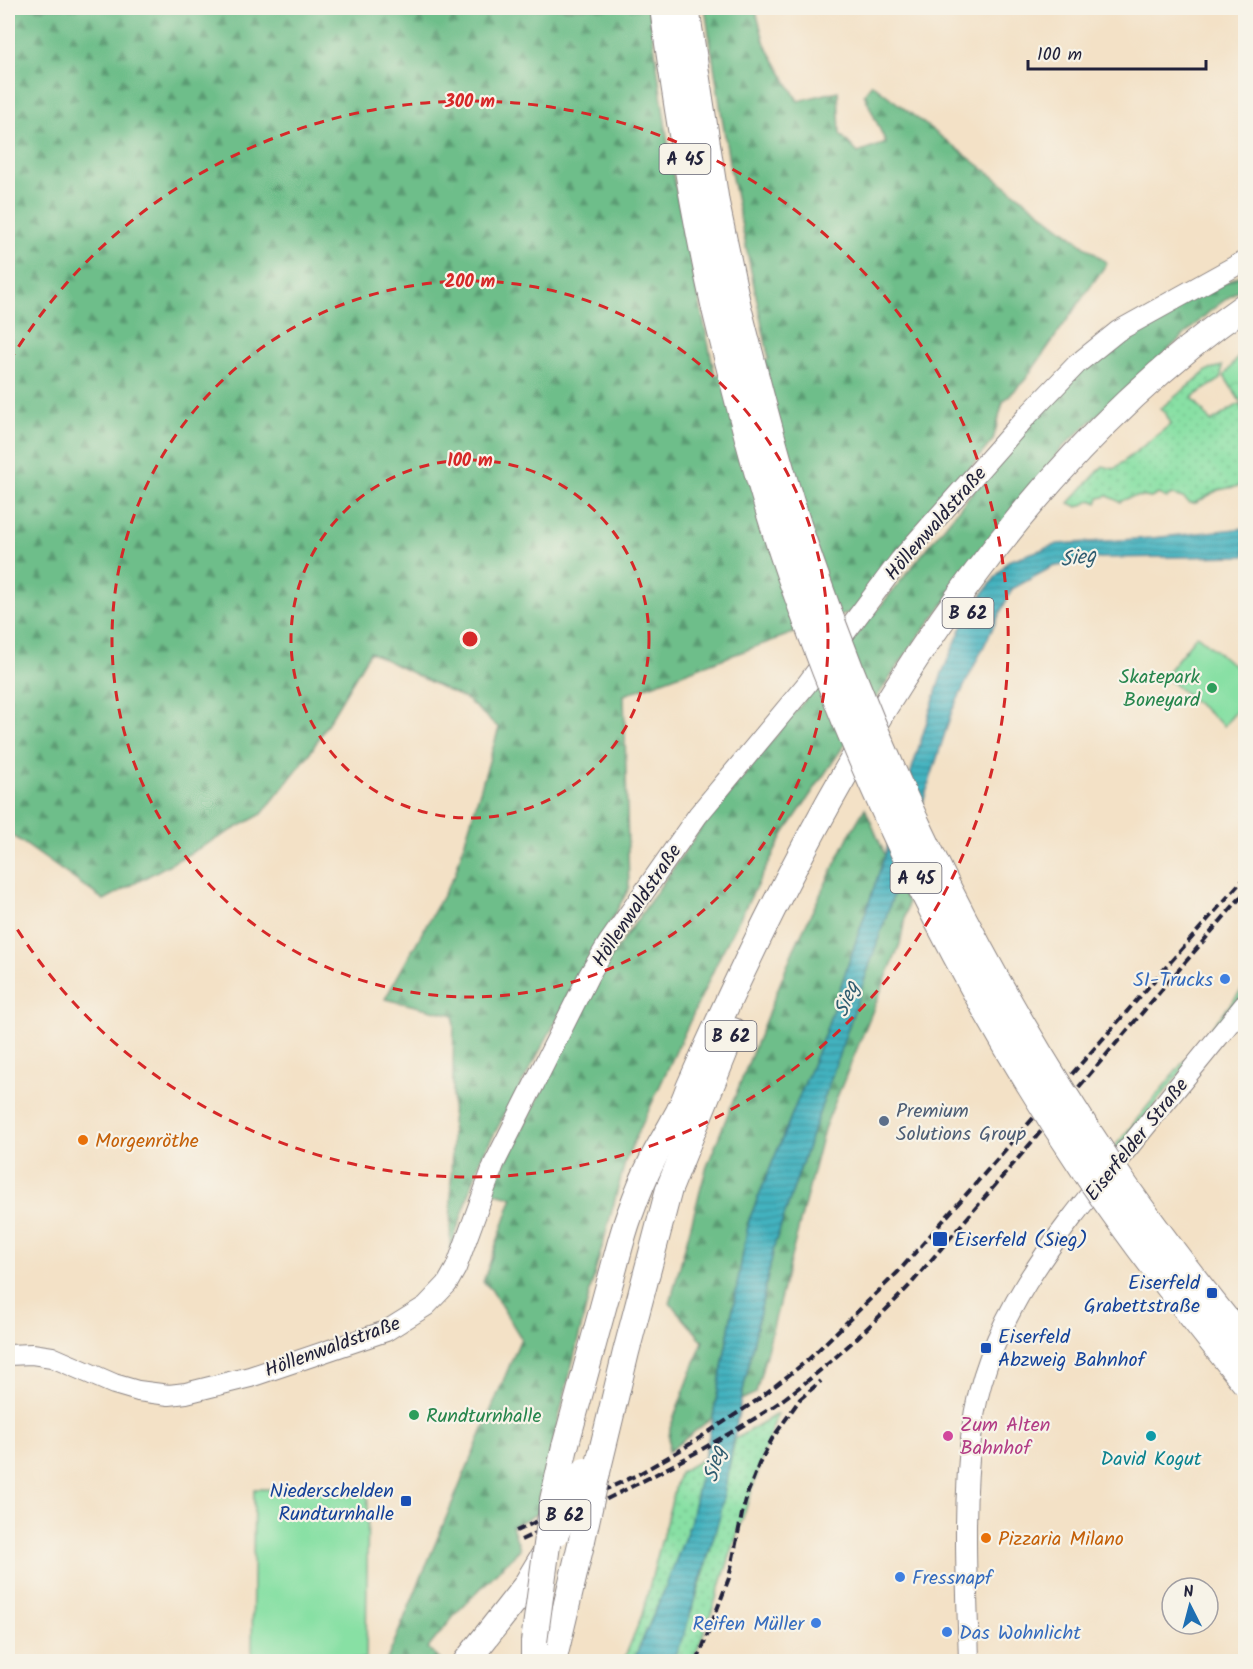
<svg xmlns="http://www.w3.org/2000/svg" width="1253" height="1669" viewBox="0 0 1253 1669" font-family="Kalam,sans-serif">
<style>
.grass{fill:url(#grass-dots);stroke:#558170;stroke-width:1.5}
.forest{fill:url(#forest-firs);stroke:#487062;stroke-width:1.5}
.park{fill:url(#park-crowns);stroke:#558170;stroke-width:1.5}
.pitch{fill:#88e0a4;stroke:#558170;stroke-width:1.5}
.water{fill:url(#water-rules);stroke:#326a7d;stroke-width:1.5}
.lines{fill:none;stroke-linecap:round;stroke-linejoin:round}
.secondary-casing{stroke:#8a8280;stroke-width:22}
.highway-casing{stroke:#8a8280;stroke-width:28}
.secondary{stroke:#fff;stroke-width:20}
.highway{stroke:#fff;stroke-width:26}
.rail{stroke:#22223b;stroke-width:4;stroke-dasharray:9 4.5;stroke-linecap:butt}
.highway-bridge-casing{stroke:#8a8280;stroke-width:28;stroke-linecap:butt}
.highway-bridge{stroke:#fff;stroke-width:26}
.ring{fill:none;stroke:#d62828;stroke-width:3;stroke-dasharray:10 8}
.leisure-dot{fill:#2e9e5b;stroke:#f7f3e8;stroke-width:2}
.shop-dot{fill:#3f7fe0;stroke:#f7f3e8;stroke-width:2}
.service-dot{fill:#5c6f8a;stroke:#f7f3e8;stroke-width:2}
.food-dot{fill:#e8710a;stroke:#f7f3e8;stroke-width:2}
.transit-dot{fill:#1a4fb4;stroke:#f7f3e8;stroke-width:2}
.hotel-dot{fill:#d1479c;stroke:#f7f3e8;stroke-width:2}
.culture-dot{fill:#0f9aa8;stroke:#f7f3e8;stroke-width:2}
.labels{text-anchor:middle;stroke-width:4.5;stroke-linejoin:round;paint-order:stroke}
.shield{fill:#f7f3e8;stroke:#62616f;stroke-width:1.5}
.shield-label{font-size:18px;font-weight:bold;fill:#22223b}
.street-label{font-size:20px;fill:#22223b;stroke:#f7f3e8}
.leisure-label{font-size:20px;fill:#27864d;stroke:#f7f3e8;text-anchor:end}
.shop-label{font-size:20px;fill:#366cbe;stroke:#f7f3e8;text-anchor:end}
.service-label{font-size:20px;fill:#4e5e75;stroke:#f7f3e8;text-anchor:start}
.food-label{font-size:20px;fill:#c56008;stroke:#f7f3e8;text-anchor:start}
.transit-label{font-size:20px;fill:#164399;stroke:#f7f3e8;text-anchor:start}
.hotel-label{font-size:20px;fill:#b23c85;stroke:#f7f3e8;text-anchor:start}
.culture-label{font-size:20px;fill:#0d838f;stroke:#f7f3e8}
.water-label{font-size:21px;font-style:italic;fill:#2f5c70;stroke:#f7f3e8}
.centre{fill:#d62828;stroke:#f7f3e8;stroke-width:3}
.ring-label{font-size:18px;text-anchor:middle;font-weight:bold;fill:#d62828;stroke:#f7f3e8;stroke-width:4.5;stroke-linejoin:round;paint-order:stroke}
</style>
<defs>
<pattern id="grass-dots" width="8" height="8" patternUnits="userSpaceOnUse" patternTransform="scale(1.5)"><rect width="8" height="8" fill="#88e0a4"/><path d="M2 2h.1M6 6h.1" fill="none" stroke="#75c08e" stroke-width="1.8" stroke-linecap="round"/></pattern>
<pattern id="forest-firs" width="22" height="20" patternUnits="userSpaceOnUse" patternTransform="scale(1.5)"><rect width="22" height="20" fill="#6ebe8a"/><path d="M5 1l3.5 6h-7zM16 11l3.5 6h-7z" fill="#5a9a72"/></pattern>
<pattern id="park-crowns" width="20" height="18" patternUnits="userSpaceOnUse" patternTransform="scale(1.5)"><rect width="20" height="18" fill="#88e0a4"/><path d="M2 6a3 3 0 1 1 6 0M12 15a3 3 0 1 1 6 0" fill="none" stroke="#75c08e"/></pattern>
<pattern id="water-rules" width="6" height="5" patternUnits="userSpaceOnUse" patternTransform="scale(1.5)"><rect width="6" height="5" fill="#43b2bf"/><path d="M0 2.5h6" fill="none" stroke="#38909c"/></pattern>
</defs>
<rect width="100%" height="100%" fill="#f7f3e8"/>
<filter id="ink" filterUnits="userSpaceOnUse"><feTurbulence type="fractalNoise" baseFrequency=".0167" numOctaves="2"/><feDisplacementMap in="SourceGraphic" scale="12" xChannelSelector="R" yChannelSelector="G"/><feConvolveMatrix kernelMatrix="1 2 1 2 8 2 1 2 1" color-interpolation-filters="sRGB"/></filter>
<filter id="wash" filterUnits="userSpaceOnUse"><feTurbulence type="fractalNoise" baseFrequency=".008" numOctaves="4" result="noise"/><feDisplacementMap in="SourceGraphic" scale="24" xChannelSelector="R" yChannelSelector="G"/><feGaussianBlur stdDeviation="1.35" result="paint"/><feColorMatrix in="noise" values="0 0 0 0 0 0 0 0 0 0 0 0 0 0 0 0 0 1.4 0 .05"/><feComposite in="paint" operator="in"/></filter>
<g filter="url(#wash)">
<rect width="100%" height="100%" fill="#f3e1c6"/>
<!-- grass -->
<g class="grass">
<path d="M1222,366l-1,13 -29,18 19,25 28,-18 6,9v72l-27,5 -22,13h-6l-7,-5 -11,-3 -5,3 -9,-4 -7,4c-12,-3 -20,-2 -31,4l-12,-6 -9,2 -2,5 -5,-3 -14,7 -9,-4 34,-37 11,3 57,-45 -5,-10 -6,-5 48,-39z"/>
<path d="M1245,986v6l-143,178 -3,-4z"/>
<path d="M777,1414l-67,203 -17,44 -21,1c31,-71 48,-148 63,-223z"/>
<path d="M704,1458l-14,66 -24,62 -33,75 -10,1 19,-47 37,-142z"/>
</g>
<!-- forest -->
<g class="forest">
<path d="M8,8h641l22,157 44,211 54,-17 -39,-191 -25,-160h50l10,36 33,57 40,-10 2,43 18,19 28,-10 -22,-49 8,-10 235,179 -82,117 -22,22 -10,38 -140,171 -229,84 5,193 -148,270 -31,93 4,-236 -69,-16 70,-125 44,-146 -32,-28 -97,-48 -60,101 -48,61 -158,86 -96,-68z"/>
<path d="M1245,273v12l-35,26 -148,137 -149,196 -128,188 -64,122 -95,205 -35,128 -51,208 3,16 -31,15 8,23 -61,61 -31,38 13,13 -55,1 135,-324 -30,-49 -8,-7 30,-85 -23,-5 115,-226 92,-132 318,-395 73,-79 95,-57z"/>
<path d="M865,808l20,47 -60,178 -76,187 -36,197 -45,35 2,-24 33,-87 -33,-38 36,-134 87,-218 55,-114z"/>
<path d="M897,884l11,18 -8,42 -76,185 -68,264 -15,7 34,-157z"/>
</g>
<!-- park -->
<path class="park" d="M1245,353v56l-21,-33 15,-20z"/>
<!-- pitch -->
<g class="pitch">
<path d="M1197,635l48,40v26l-21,25 -60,-50z"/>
<path d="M254,1489l114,1 -2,169 -114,-2z"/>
</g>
<!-- water -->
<path class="water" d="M1245,528v28l-144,2 -49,9 -40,22 -60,122 -55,173 -122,359 -34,157 -21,116 -36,118 -12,27 -39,1 33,-76 24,-62 23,-107 36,-197 76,-187 60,-178 57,-182 26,-60 40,-52 50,-17 94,-6z"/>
</g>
<g filter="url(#ink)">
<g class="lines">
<defs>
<g id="secondary">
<path d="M8,1355l24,-1 20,3 62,27 24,7 31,4 17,-2 64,-16 136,-46 40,-25 21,-22 9,-16 38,-104 95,-189 20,-33 89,-127 108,-130 94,-125 127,-144 50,-52 41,-33 128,-71"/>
<path d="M969,1662c-2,-77 -7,-156 3,-232 13,-111 88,-199 156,-282 39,-48 78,-96 118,-145"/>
</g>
<g id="highway">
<path d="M663,8c14,101 30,201 52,301"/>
<path d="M686,8l30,195 21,100"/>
<path d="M565,1447c14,-53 29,-105 43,-158 8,-26 13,-53 23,-78 6,-17 13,-34 21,-50 7,-15 16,-28 23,-42 6,-10 10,-20 14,-31 125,-286 295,-600 557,-783"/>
<path d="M597,1472l29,-120 43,-163 64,-158"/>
<path d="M466,1662l59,-75 18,-30"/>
<path d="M534,1662v-20"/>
<path d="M553,1662l29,-122"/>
</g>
</defs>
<!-- secondary casing -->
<use href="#secondary" class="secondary-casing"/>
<!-- highway casing -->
<use href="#highway" class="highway-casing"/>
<!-- secondary -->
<use href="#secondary" class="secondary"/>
<!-- highway -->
<use href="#highway" class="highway"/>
<!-- rail -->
<g class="rail">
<path d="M516,1531l121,-56 47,-27 72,-47 52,-41 90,-88 348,-396"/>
<path d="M521,1540c62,-29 123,-58 183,-92 27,-16 56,-31 81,-50 46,-34 86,-72 125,-113l336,-394"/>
<path d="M697,1662l32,-84 13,-64 6,-22 11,-28 13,-25 28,-40 21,-18"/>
</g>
<defs>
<g id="highway-bridge">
<path d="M737,303c22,87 44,175 74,260 73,210 172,413 297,598 43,63 90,124 138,183"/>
<path d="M715,309c22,89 44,178 74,264 74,212 173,416 299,603 49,72 103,140 158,208"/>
<path d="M556,1533l29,-62"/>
<path d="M582,1540l15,-68"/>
<path d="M534,1642l19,-142 12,-53"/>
</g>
</defs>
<!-- highway-bridge casing -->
<use href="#highway-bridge" class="highway-bridge-casing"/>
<!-- highway-bridge -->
<use href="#highway-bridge" class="highway-bridge"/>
</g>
</g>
<!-- distance rings -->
<g class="ring">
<circle cx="470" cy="639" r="179"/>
<circle cx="470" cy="639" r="358"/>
<path d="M9 362A538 538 0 1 1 9 916"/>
</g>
<!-- markers -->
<g class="leisure-dot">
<circle cx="1212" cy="688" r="6"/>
<circle cx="414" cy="1415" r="6"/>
</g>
<g class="shop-dot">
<circle cx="1225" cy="979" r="6"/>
<circle cx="900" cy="1577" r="6"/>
<circle cx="816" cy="1623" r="6"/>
<circle cx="947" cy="1632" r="6"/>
</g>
<circle class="service-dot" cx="884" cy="1121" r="6"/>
<g class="food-dot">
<circle cx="83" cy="1140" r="6"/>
<circle cx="986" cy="1538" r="6"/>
</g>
<g class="transit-dot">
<rect x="932" y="1231" width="16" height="16" rx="3"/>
<rect x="1206" y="1287" width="12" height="12" rx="3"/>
<rect x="980" y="1342" width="12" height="12" rx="3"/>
<rect x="400" y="1495" width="12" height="12" rx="3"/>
</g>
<circle class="hotel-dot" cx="948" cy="1436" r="6"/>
<circle class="culture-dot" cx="1151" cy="1436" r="6"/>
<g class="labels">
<!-- shield labels -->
<g class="shield">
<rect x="659.5" y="144" width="51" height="30" rx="4.5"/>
<rect x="942.5" y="598" width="51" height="30" rx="4.5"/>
<rect x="890.5" y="863" width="51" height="30" rx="4.5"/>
<rect x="705.5" y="1021" width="51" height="30" rx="4.5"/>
<rect x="539.5" y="1500" width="51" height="30" rx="4.5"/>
</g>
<g class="shield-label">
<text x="685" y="165">A 45</text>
<text x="968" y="619">B 62</text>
<text x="916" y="884">A 45</text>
<text x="731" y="1042">B 62</text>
<text x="565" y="1521">B 62</text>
</g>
<!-- street labels -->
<g class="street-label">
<text transform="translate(935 523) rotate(-49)" y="7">Höllenwaldstraße</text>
<text transform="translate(636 905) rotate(-56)" y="7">Höllenwaldstraße</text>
<text transform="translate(1136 1139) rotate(-51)" y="7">Eiserfelder Straße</text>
<text transform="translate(332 1346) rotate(-20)" y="7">Höllenwaldstraße</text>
</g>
<!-- leisure labels -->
<g class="leisure-label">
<text x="1200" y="683">Skatepark<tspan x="1200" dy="23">Boneyard</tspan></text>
<text x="426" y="1422" text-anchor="start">Rundturnhalle</text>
</g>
<!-- shop labels -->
<g class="shop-label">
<text x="1213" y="986">SI-Trucks</text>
<text x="912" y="1584" text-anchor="start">Fressnapf</text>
<text x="804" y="1630">Reifen Müller</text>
<text x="959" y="1639" text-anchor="start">Das Wohnlicht</text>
</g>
<!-- service labels -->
<g class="service-label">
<text x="896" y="1117">Premium<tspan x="896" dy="23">Solutions Group</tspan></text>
</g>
<!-- food labels -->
<g class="food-label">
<text x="95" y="1147">Morgenröthe</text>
<text x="998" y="1545">Pizzaria Milano</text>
</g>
<!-- transit labels -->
<g class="transit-label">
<text x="954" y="1246">Eiserfeld (Sieg)</text>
<text x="1200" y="1289" text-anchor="end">Eiserfeld<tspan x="1200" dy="23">Grabettstraße</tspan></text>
<text x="998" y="1343">Eiserfeld<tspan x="998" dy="23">Abzweig Bahnhof</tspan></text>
<text x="394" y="1497" text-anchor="end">Niederschelden<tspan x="394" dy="23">Rundturnhalle</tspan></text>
</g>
<!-- hotel labels -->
<g class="hotel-label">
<text x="960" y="1431">Zum Alten<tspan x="960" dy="23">Bahnhof</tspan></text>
</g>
<!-- culture labels -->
<g class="culture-label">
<text x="1151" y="1465">David Kogut</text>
</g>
<!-- water labels -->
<g class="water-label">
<text transform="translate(1078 557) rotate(-8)" y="7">Sieg</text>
<text transform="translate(846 999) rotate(-69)" y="7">Sieg</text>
<text transform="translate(714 1464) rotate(-77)" y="7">Sieg</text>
</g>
</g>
<circle cx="470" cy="639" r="9" class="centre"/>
<g class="ring-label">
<text x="470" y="107">300 m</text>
<text x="470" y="287">200 m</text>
<text x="470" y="466">100 m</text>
</g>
<!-- margin -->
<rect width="1253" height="1669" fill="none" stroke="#f7f3e8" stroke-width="30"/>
<!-- north arrow -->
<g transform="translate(1190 1606) rotate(354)"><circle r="28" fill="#f7f3e8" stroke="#a29fa3" stroke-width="1.5"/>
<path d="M0-4.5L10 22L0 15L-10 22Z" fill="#1f6fb2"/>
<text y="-9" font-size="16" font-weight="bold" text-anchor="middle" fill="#22223b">N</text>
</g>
<!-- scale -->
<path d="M1028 60v9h178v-9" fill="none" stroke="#22223b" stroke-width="3"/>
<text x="1037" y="60" font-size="18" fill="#22223b" stroke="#f7f3e8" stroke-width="4.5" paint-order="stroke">100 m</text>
</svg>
